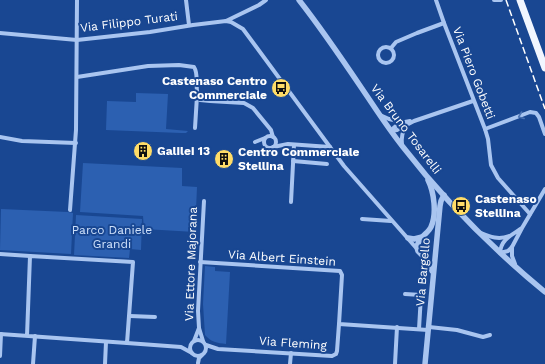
<svg xmlns="http://www.w3.org/2000/svg" width="545" height="364" viewBox="0 0 545 364" font-family="'Work Sans',sans-serif">
<style>
.green{fill:#2c60b1}
.lines{fill:none;stroke-linecap:round;stroke-linejoin:round}
.minor{stroke:#a9c5f0;stroke-width:4}
.tertiary{stroke:#a9c5f0;stroke-width:5.5}
.primary{stroke:#f1f6ff;stroke-width:7}
.rail{stroke:#fff;stroke-width:1.5;stroke-dasharray:7 3;stroke-linecap:butt}
.oneway{stroke:#4b73b3}
.labels{text-anchor:middle;stroke-width:4;stroke-linejoin:round;paint-order:stroke}
.street-label{font-size:12px;fill:#fff;stroke:#194792}
.poi-label{font-size:12px;font-weight:bold;fill:#fff;stroke:#194792;text-anchor:start}
.park-label{font-size:12px;fill:#cfe1fb;stroke:#194792}
</style>
<rect width="100%" height="100%" fill="#194792"/>
<!-- green -->
<g class="green">
<path d="M136,93l32,1 -2,35 22,2 -2,2h-5l-75,-3 1,-29 29,1z"/>
<path d="M83,163l99,5v18l15,1 -2,45 -51,-3 -1,-13 -63,-4z"/>
<path d="M1,209l67,3 5,1 -2,41 -71,-4z"/>
<path d="M76,215l66,4 -1,31 -11,-1 -1,9 -55,-3z"/>
<path d="M205,266l10,1v4l15,1 -4,72c-9,-1 -15,-2 -21,-9l-2,-31z"/>
</g>
<g class="lines">
<!-- minor -->
<g class="minor">
<path d="M186,0l3,25"/>
<path d="M436,0l8,23 41,106"/>
<path d="M494,0h7"/>
<path d="M226,21l33,-16 7,-5"/>
<path d="M0,33l77,7 73,-8 43,-7 33,-4 5,1 12,7 101,137 74,84"/>
<circle cx="386" cy="55" r="8"/>
<path d="M391,48l5,-6 21,-9 27,-10"/>
<path d="M77,77l71,-11 31,-1 15,2c6,9 -1,23 6,33l10,1 34,2 9,5 18,22 2,7"/>
<path d="M380,115l9,4 13,3"/>
<path d="M195,128l2,-32"/>
<path d="M391,131l6,-1 17,-9 59,-20"/>
<path d="M391,131c5,-7 11,-9 19,-10"/>
<circle cx="270" cy="142" r="6"/>
<path d="M0,137l22,4 54,2"/>
<path d="M255,142l10,-4"/>
<path d="M402,145c-1,-8 0,-13 4,-20"/>
<path d="M273,147l15,-3 42,3"/>
<path d="M293,161l34,3"/>
<path d="M291,202l3,-57"/>
<path d="M70,210l6,-80 1,-130"/>
<path d="M530,214l-32,-36 -7,-13 -3,-26 -3,-10 45,-17 6,1 3,4 6,17"/>
<path d="M362,219l29,2"/>
<path d="M522,228c-10,7 -21,11 -22,25l8,-2 4,-4 10,-19 23,-39"/>
<path d="M481,233c9,4 18,7 28,3"/>
<path d="M512,247v9l3,8"/>
<path d="M0,254l30,2"/>
<path d="M200,262l140,9 2,4 -3,49 89,6"/>
<path d="M405,294l16,1 -2,34"/>
<path d="M130,316l25,1"/>
<path d="M429,327l28,3 26,7 7,-2"/>
<path d="M0,334l127,9 6,-81 -103,-6 -3,80"/>
<circle cx="198" cy="348" r="8"/>
<path d="M194,341l5,-13"/>
<path d="M203,341l-4,-13 -1,-17 6,-110"/>
<path d="M127,343l54,4 11,6"/>
<path d="M206,345l12,4 114,7 4,-2 1,-3 2,-27"/>
<path d="M0,356l1,-22"/>
<path d="M198,363l1,-5 3,-3"/>
<path d="M33,364l2,-28"/>
<path d="M105,364l1,-22"/>
<path d="M290,364l1,-11"/>
<path d="M395,364l2,-37"/>
</g>
<!-- tertiary -->
<g class="tertiary">
<path d="M299,0c26,33 49,68 72,102 10,15 20,30 32,45 41,53 90,102 142,145"/>
<path d="M428,180c6,12 9,34 3,47 -3,7 -17,13 -13,24 1,1 3,3 4,4 5,6 8,10 10,16"/>
<path d="M408,238l6,1 8,-2"/>
<path d="M425,364l15,-158 1,-5 3,-6"/>
</g>
<!-- primary -->
<path class="primary" d="M520,0l25,68"/>
<!-- rail -->
<path class="rail" d="M506,0l39,109"/>
</g>
<!-- one-way arrows -->
<defs><path id="oneway-chevron" d="M-2-3.5L2.5 0L-2 3.5" fill="none" stroke-width="1.6" stroke-linecap="round" stroke-linejoin="round"/></defs>
<use class="oneway" href="#oneway-chevron" transform="translate(521 116) rotate(159)"/>
<!-- icons -->
<defs>
<symbol id="bus-disc" viewBox="-11 -11 22 22"><circle r="9.5" fill="#ffdc67" stroke="#194792"/><path d="M-5-6H5V4H4V6H2V4H-2V6H-4V4H-5ZM-3.5-4V0h7V-4ZM-3.5 1.2v1.5H-2V1.2ZM2 1.2v1.5H3.5V1.2Z" fill="#111"/></symbol>
<symbol id="building-disc" viewBox="-11 -11 22 22"><circle r="9.5" fill="#ffdc67" stroke="#194792"/><path d="M-4-6H4V6H1V3H-1V6H-4ZM-2.5-4.3h1.7v1.8h-1.7ZM.8-4.3h1.7v1.8H.8ZM-2.5-1h1.7V.8h-1.7ZM.8-1h1.7V.8H.8Z" fill="#111"/></symbol>
</defs>
<g fill-rule="evenodd">
<use href="#bus-disc" x="270" y="77" width="22" height="22"/>
<use href="#building-disc" x="132" y="140" width="22" height="22"/>
<use href="#building-disc" x="213" y="148" width="22" height="22"/>
<use href="#bus-disc" x="450" y="195" width="22" height="22"/>
</g>
<g class="labels">
<!-- street labels -->
<g class="street-label">
<text transform="translate(129 22) rotate(-7)" y="4">Via Filippo Turati</text>
<text transform="translate(474 73) rotate(69)" y="4">Via Piero Gobetti</text>
<text transform="translate(406 129) rotate(53)" y="4">Via Bruno Tosarelli</text>
<text transform="translate(282 258) rotate(4)" y="4">Via Albert Einstein</text>
<text transform="translate(191 264) rotate(-88)" y="4">Via Ettore Majorana</text>
<text transform="translate(423 272) rotate(-85)" y="4">Via Bargello</text>
<text transform="translate(293 343) rotate(4)" y="4">Via Fleming</text>
</g>
<!-- poi labels -->
<g class="poi-label">
<text x="267" y="85" text-anchor="end">Castenaso Centro<tspan x="267" dy="14">Commerciale</tspan></text>
<text x="157" y="155">Galilei 13</text>
<text x="238" y="156">Centro Commerciale<tspan x="238" dy="14">Stellina</tspan></text>
<text x="475" y="203">Castenaso<tspan x="475" dy="14">Stellina</tspan></text>
</g>
<!-- park labels -->
<g class="park-label">
<text x="112" y="234">Parco Daniele<tspan x="112" dy="14">Grandi</tspan></text>
</g>
</g>
</svg>
